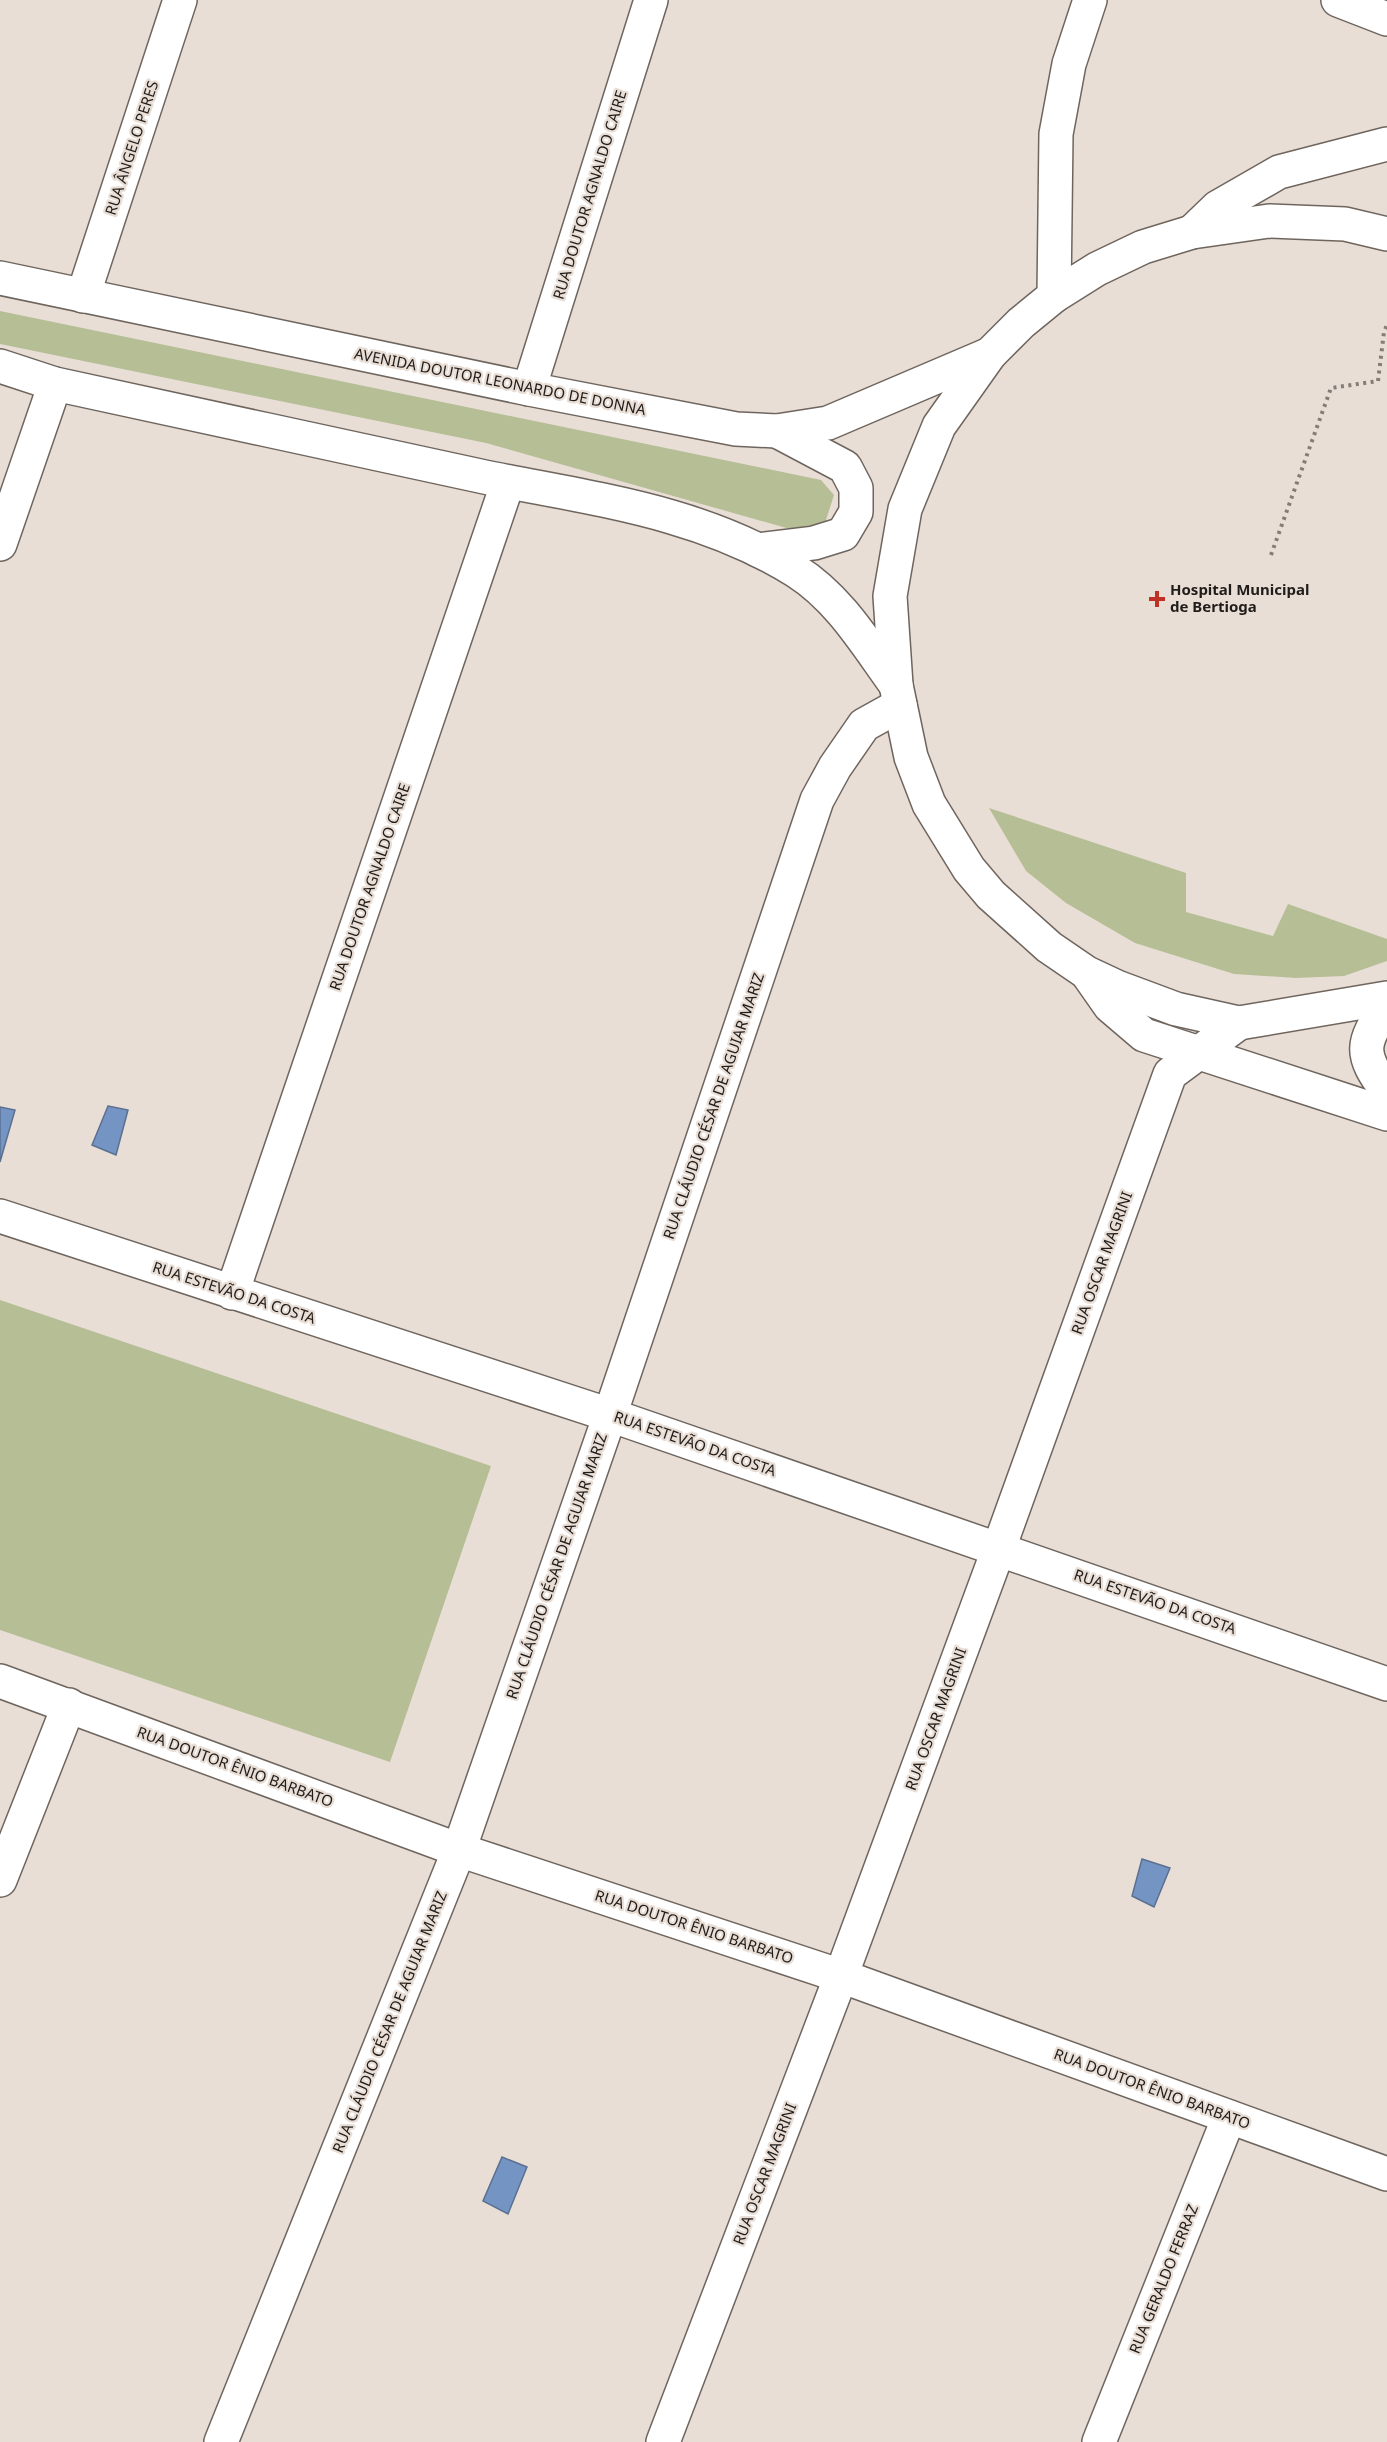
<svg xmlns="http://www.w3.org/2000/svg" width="1387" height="2442" viewBox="0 0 1387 2442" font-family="'Noto Sans',sans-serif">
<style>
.green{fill:#b6be96}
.water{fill:#7494c4;stroke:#5b7091;stroke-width:1.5}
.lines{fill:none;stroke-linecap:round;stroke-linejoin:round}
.minor-casing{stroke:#6e655e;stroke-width:36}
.tertiary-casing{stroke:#6e655e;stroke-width:36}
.path{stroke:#847d77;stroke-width:4;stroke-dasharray:3 4.5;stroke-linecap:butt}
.minor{stroke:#fff;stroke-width:33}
.tertiary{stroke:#fff;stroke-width:33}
.poi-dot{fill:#bf3223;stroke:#e9ded6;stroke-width:2}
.labels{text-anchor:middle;stroke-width:4.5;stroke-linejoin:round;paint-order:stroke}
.street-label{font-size:15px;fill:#201c19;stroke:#e9ded6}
.poi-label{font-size:15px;font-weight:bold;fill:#201c19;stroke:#e9ded6;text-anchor:start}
</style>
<rect width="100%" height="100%" fill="#e9ded6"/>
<!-- green -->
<g class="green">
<path d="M0,311l821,169 13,15 -9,28 -28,8 -311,-88 -486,-99z"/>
<path d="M989,808l197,65v39l87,24 15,-32 99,35v22l-43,15 -48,2 -62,-4 -99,-31 -69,-40 -40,-32z"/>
<path d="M0,1300l491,166 -101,296 -390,-132z"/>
</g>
<!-- water -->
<g class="water">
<path d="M108,1106l20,4 -12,45 -24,-10z"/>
<path d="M0,1107l15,3 -15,52z"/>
<path d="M1142,1859l28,9 -16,39 -22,-11z"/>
<path d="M502,2157l25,10 -19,47 -25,-13z"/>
</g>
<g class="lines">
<defs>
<g id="minor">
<path d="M1338,0l49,19"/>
<path d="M1192,232l26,-25 61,-35 108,-28"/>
<path d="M0,278l529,111 207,40 41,2 51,-8 162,-69"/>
<path d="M83,296l97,-296"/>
<path d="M1054,296l2,-162 13,-70 21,-64"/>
<path d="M0,366l55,18c142,31 283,61 425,92 111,23 218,34 316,95 44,28 70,73 100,114"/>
<path d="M529,389l122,-389"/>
<path d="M0,544l55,-160"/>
<path d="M758,550l56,-7 29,-9 13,-22v-24l-11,-21 -68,-36"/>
<path d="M1387,1006c-26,37 -28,48 0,85"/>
<path d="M0,1216l610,199 777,269"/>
<path d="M232,1293l276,-811"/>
<path d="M0,1681l459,169 382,126 546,198"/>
<path d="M0,1880l69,-175"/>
<path d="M221,2442l238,-592 151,-435 207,-615 18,-33 29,-42 36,-20"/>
<path d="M663,2442l178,-466 158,-428 171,-474 69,-51"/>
<path d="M1099,2442l130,-325"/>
</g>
<g id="tertiary">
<path d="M1387,234l-42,-10 -76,-3 -77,11 -49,15 -46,22 -43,27 -33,27 -31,31 -51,72 -34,83 -15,87 6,89 15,72 18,47 40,65 22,26 58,52 38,26 30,14 59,22 63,14 148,-25"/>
<path d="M1089,976l21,30 34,29 243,79"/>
</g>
</defs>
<!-- minor casing -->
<use href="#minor" class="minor-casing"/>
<!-- tertiary casing -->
<use href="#tertiary" class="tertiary-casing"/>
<!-- path -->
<path class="path" d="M1271,555l60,-167 47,-7 6,-49 3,-7"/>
<!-- minor -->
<use href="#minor" class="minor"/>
<!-- tertiary -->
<use href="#tertiary" class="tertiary"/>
</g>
<!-- markers -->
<path class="poi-dot" d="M1154 590h6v6h6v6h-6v6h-6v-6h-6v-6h6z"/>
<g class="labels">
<!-- street labels -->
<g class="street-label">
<text transform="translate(132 148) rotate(-72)" y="5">RUA ÂNGELO PERES</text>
<text transform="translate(590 195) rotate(-73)" y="5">RUA DOUTOR AGNALDO CAIRE</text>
<text transform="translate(500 382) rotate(11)" y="5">AVENIDA DOUTOR LEONARDO DE DONNA</text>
<text transform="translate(370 887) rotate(-71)" y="5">RUA DOUTOR AGNALDO CAIRE</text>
<text transform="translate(714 1106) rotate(-71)" y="5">RUA CLÁUDIO CÉSAR DE AGUIAR MARIZ</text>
<text transform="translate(1102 1263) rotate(-70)" y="5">RUA OSCAR MAGRINI</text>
<text transform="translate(234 1293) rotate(18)" y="5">RUA ESTEVÃO DA COSTA</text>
<text transform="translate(695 1444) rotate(19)" y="5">RUA ESTEVÃO DA COSTA</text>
<text transform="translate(557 1566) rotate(-71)" y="5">RUA CLÁUDIO CÉSAR DE AGUIAR MARIZ</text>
<text transform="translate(1155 1602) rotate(19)" y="5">RUA ESTEVÃO DA COSTA</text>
<text transform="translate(936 1719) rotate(-70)" y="5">RUA OSCAR MAGRINI</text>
<text transform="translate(235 1767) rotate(20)" y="5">RUA DOUTOR ÊNIO BARBATO</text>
<text transform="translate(694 1927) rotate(18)" y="5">RUA DOUTOR ÊNIO BARBATO</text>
<text transform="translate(390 2022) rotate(-68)" y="5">RUA CLÁUDIO CÉSAR DE AGUIAR MARIZ</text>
<text transform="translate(1152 2089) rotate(20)" y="5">RUA DOUTOR ÊNIO BARBATO</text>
<text transform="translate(765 2174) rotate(-69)" y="5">RUA OSCAR MAGRINI</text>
<text transform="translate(1164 2279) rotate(-68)" y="5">RUA GERALDO FERRAZ</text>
</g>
<!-- poi labels -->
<g class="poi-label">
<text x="1170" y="595">Hospital Municipal<tspan x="1170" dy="17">de Bertioga</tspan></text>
</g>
</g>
</svg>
